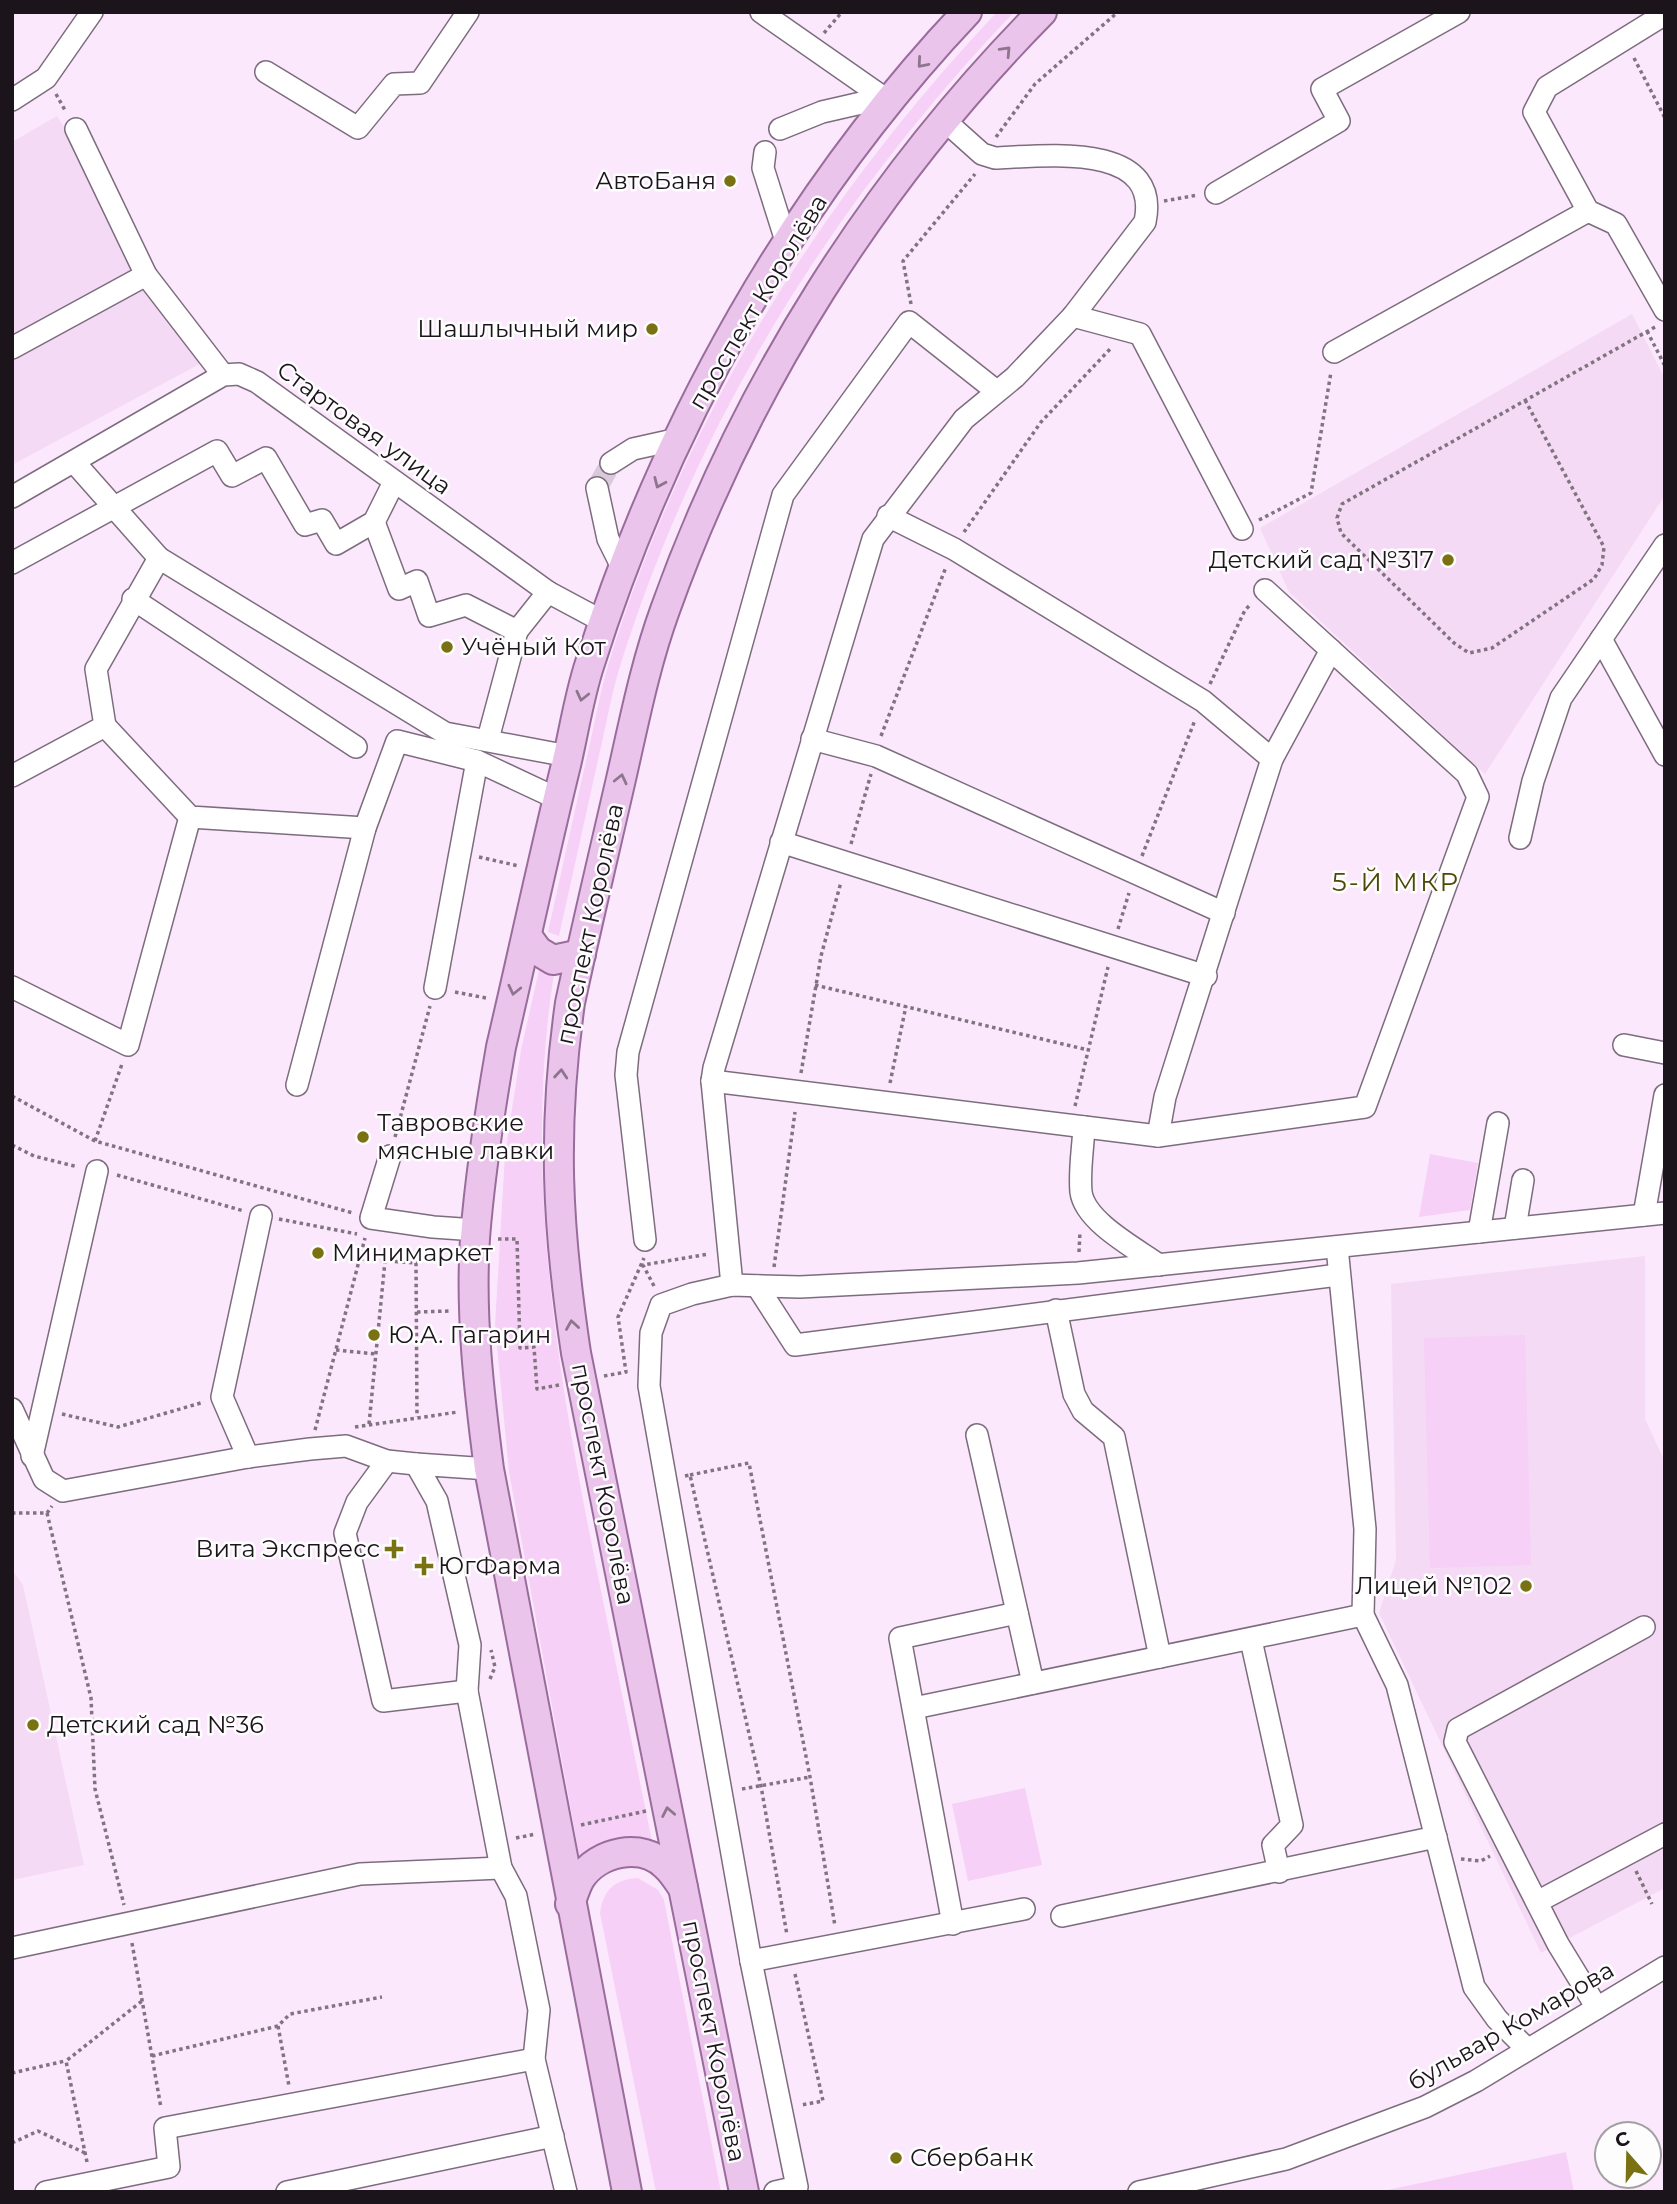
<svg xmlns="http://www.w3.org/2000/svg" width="1677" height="2204" viewBox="0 0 1677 2204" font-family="Montserrat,sans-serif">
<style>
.built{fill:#f4daf4}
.green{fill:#f6d0f7}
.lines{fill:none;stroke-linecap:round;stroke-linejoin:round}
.minor-tunnel{stroke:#dac8db;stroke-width:21;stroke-dasharray:21 10;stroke-linecap:butt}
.minor-casing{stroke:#7d6c7e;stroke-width:24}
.major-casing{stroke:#996d9b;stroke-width:32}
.path{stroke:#817481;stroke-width:3.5;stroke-dasharray:3.5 3.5;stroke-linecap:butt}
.minor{stroke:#fff;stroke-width:21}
.major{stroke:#ebc4ec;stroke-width:28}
.oneway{stroke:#8d758e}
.poi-dot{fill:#797112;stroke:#fdfdfd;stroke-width:2.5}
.labels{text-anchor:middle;stroke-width:5;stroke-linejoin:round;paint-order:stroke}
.poi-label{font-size:24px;fill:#1b141b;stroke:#fdfdfd;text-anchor:start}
.street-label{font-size:24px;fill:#1b141b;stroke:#fdfdfd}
.neighbourhood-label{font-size:26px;letter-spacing:2px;fill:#4e4806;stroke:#fdfdfd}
</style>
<rect width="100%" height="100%" fill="#fce8fd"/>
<!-- built -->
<g class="built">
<path d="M57,116l148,245 -193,104v-323z"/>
<path d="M1632,314l33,65v116l-180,279 -196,-182 -29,-64z"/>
<path d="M1645,1256v163l20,43v426l-124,65 -162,-340 17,-53 -5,-276z"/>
<path d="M12,1570l11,15 61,280 -72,15z"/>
</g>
<!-- green -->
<g class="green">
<path d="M997,12h17c-180,189 -319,410 -396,661 -8,28 -13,58 -20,87 -13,59 -26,117 -39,176l-11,-4c13,-59 26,-117 39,-176 7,-29 12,-59 20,-87 75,-248 213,-470 390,-657z"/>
<path d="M540,966l14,7c-31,199 3,398 42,593 19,94 38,187 57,280 -30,-12 -46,-4 -73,13l-71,-387 -14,-147 10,-170 16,-105z"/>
<path d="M1430,1154l48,9 -8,47 -51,7z"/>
<path d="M1525,1335l6,230 -101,3 -6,-230z"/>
<path d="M1025,1788l17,77 -74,16 -16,-77z"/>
<path d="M638,1878l20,12 6,10 57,292h-65l-56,-279c3,-23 15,-34 38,-35z"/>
<path d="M1566,2152l8,40h-196z"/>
</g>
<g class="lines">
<!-- minor-tunnel -->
<path class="minor-tunnel" d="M597,488l14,-25"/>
<defs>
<g id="minor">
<path d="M761,12l129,90"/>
<path d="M1665,14l-118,73 -13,25 54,99 28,13 49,86"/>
<path d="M266,72l92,56 36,-44 26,-1 48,-71"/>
<path d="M12,100l34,-22 46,-66"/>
<path d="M76,129l70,146 77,100"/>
<path d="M780,129l42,-17 61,-14"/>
<path d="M765,152l-2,16 24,76"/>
<path d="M1216,193l123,-72 -17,-32 137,-77"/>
<path d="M1073,316l67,18 102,195"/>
<path d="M12,348l134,-73"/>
<path d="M1334,352l254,-141"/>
<path d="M74,462l85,96 286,175 123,23"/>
<path d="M611,463l22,-14 45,-10"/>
<path d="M597,488l11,51 15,30"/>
<path d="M12,497l211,-122 16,-1 18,8 291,210 56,30"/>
<path d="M888,516l66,33 249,152 69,58"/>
<path d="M374,522l25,67 18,-8 12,35 37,-11 51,26"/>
<path d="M12,563l205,-112 15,25 34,-18 39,67 17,-5 14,24 38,-22 20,-40"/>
<path d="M133,599l223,148"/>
<path d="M1601,639l64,116"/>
<path d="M105,726l85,91 175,11"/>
<path d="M488,739l29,-108 31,-39"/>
<path d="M812,739l64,17 348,157"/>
<path d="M12,776l93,-50 -9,-57 63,-111"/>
<path d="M1520,838l13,-57 28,-83 104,-153"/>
<path d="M781,842l425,134"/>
<path d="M12,987l116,58 62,-228"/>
<path d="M435,988l42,-227"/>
<path d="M1624,1045l41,8"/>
<path d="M712,1081l446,55 207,-29 113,-310 -11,-23 -202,-184"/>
<path d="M297,1085l68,-257 32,-87 80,20 81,38"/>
<path d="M1084,1127c-1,21 -5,44 -3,65 4,30 56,57 78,73"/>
<path d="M1158,1136l7,-39 107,-338 59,-109"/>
<path d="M390,1156l-19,62 62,9 43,3"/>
<path d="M1644,1215l21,-120"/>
<path d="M1515,1228l8,-48"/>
<path d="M1479,1232l19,-109"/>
<path d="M645,1240l-19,-165 2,-23 155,-557 126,-173 86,68"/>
<path d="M1337,1247l28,282 -2,86 34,70 77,302 23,32 30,30"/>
<path d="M732,1285l-20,-204 2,-13 159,-529 91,-120 51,-42 58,-61 72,-94c17,-81 -101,-66 -150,-64l-13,-4 -38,-34"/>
<path d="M757,1286l38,59 543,-70"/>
<path d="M1056,1310l18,84 9,17 31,26 46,220"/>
<path d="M12,1409l32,70 19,12 185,-34 62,-8 36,-3 41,15 29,3"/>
<path d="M977,1435l56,248"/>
<path d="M32,1456l65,-285"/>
<path d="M248,1457l-26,-60 39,-181"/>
<path d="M387,1461l-30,41 -12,31 38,168 84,-10"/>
<path d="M489,1469l-73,-5 21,37 33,144 -3,46 34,177 15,28 23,114 -5,49 32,133"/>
<path d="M1251,1640l41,185 -19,20 6,27"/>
<path d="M914,1708l449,-93"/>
<path d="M1537,1902l128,-68"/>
<path d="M1062,1916l374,-79"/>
<path d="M953,1924l-53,-286 117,-25"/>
<path d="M12,1948l348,-74 141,-6"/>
<path d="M751,1961l273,-52"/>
<path d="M1597,2008l-39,-64 -103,-202 3,-13 186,-102"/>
<path d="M46,2192l123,-25 -4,-39 369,-69"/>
<path d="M287,2192l266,-56"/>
<path d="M775,2192l22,-5 -46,-226 -102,-575 2,-53 10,-28 31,-11 40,-9 68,2 278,-14 587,-60"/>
<path d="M1139,2192l147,-33 139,-52 51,-26 189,-114"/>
</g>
<g id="major">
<path d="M527,936l11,15 15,9 28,-6"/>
<path d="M570,1904c3,-8 6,-18 10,-25 18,-28 62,-37 86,-13 7,6 12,15 17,22"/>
<path d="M627,2192l-138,-723c-10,-77 -19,-154 -14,-231 5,-64 15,-128 26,-191 22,-94 42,-189 65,-282 8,-34 13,-69 24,-102 76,-240 204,-468 377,-651"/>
<path d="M744,2192l-168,-839c-19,-126 -24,-223 -6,-350 16,-75 34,-150 51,-224 13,-57 24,-114 44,-169 80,-224 210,-429 377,-598"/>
</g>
</defs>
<!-- minor casing -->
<use href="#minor" class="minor-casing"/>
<!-- major casing -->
<use href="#major" class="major-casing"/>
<!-- path -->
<g class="path">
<path d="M824,33l18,-21"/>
<path d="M1634,58l31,60"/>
<path d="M56,94l10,18"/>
<path d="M996,137l39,-53 83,-72"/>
<path d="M1164,201l34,-6"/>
<path d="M911,304l-8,-43 72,-87"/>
<path d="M1647,331l18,35"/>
<path d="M1525,400l79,147 -2,18 -8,14 -102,69 -23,5 -15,-10 -113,-110 -4,-15 5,-14 313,-177"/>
<path d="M1259,520l52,-27 20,-121"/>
<path d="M964,532l77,-110 71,-75"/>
<path d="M1210,684l35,-74 6,-6"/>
<path d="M881,736l65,-169"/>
<path d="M851,844l20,-70"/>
<path d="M1142,856l53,-136"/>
<path d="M479,857l40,9"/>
<path d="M1118,929l11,-36"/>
<path d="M815,985l273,65"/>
<path d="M455,992l31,6"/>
<path d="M801,1073l20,-117 20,-74"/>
<path d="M890,1083l16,-77"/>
<path d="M12,1096l83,45 258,72"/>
<path d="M1075,1106l33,-139"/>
<path d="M395,1137l35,-131"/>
<path d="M95,1141l27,-77"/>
<path d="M12,1145l22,11 44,11"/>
<path d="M117,1175l127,36"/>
<path d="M279,1219l78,15"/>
<path d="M498,1239h19l3,109 14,-1 3,42 22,-4"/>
<path d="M1079,1252l1,-21"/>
<path d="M360,1259l56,4 1,154"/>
<path d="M774,1267l21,-155"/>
<path d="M654,1286l-11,-21 66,-11"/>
<path d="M417,1312l33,-1"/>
<path d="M336,1350l40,4"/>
<path d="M604,1376l22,-4 -8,-55 26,-59"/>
<path d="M62,1414l56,13 86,-25"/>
<path d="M369,1424l16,-163"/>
<path d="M355,1427l103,-15"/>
<path d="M315,1430l50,-192"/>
<path d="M690,1475l59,-12 61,314 25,149"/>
<path d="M685,1476l5,-1 71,311 26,149"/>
<path d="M12,1513h35l5,-7"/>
<path d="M47,1513l44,185 4,91 29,116"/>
<path d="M490,1679l5,-12 -4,-17"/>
<path d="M742,1789l68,-12"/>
<path d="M581,1825l65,-14"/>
<path d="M516,1838l20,-4"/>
<path d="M1461,1859l20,2 9,-5"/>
<path d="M1636,1871l16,33"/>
<path d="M132,1943l29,165"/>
<path d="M795,1974l28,127 -22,4"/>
<path d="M278,2026l11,60"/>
<path d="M152,2056l126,-30 12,-12 92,-17"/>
<path d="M12,2073l53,-12"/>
<path d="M12,2143l26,-12 47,22"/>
<path d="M87,2162l-21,-101 76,-60"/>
</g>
<!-- minor -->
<use href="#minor" class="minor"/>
<!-- major -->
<use href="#major" class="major"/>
</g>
<!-- one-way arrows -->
<defs><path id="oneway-chevron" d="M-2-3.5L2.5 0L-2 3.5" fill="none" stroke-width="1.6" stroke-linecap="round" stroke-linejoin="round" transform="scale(1.75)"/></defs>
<g class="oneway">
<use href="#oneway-chevron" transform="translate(1006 51) rotate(-47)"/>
<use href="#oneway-chevron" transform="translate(922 63) rotate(131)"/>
<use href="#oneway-chevron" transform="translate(659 483) rotate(114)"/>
<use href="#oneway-chevron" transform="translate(582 696) rotate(103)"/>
<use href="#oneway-chevron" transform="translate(621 779) rotate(-77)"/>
<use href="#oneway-chevron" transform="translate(514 990) rotate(103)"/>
<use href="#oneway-chevron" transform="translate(561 1074) rotate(-85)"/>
<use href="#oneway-chevron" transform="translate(572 1325) rotate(-99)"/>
<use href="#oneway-chevron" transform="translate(668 1812) rotate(-101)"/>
</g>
<!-- markers -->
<g class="poi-dot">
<circle cx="730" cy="181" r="7"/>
<circle cx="652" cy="329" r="7"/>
<circle cx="1448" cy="560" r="7"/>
<circle cx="447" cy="647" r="7"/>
<circle cx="363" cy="1137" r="7"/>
<circle cx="318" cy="1253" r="7"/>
<circle cx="374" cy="1335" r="7"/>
<path d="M390.5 1538.5h7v7h7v7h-7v7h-7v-7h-7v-7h7z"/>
<path d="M420.5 1555.5h7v7h7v7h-7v7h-7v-7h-7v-7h7z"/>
<circle cx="1526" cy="1586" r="7"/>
<circle cx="33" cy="1725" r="7"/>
<circle cx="896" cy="2158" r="7"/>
</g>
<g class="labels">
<!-- poi labels -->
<g class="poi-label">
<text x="716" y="189" text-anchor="end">АвтоБаня</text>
<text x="638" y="337" text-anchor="end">Шашлычный мир</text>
<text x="1434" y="568" text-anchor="end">Детский сад №317</text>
<text x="461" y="655">Учёный Кот</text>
<text x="377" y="1131">Тавровские<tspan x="377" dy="28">мясные лавки</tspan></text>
<text x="332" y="1261">Минимаркет</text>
<text x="388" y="1343">Ю.А. Гагарин</text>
<text x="380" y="1557" text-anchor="end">Вита Экспресс</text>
<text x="438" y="1574">ЮгФарма</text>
<text x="1512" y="1594" text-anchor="end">Лицей №102</text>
<text x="47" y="1733">Детский сад №36</text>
<text x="910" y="2166">Сбербанк</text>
</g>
<!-- street labels -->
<g class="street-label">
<text transform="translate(758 302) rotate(-59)" y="8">проспект Королёва</text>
<text transform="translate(364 428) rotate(36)" y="8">Стартовая улица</text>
<text transform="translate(590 924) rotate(-78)" y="8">проспект Королёва</text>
<text transform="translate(603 1484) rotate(79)" y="8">проспект Королёва</text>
<text transform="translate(1511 2026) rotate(-30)" y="8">бульвар Комарова</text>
<text transform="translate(714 2041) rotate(79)" y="8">проспект Королёва</text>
</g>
<!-- neighbourhood labels -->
<g class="neighbourhood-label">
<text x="1396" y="891">5-Й МКР</text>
</g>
</g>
<!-- border -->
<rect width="1677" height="2204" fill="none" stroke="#1b141b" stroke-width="28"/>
<!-- north arrow -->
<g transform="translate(1628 2155) rotate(340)"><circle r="33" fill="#fdfdfd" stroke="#a3a0a3" stroke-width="2"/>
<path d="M0-5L12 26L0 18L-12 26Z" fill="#797112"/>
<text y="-10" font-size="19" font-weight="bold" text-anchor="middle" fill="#1b141b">С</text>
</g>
</svg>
